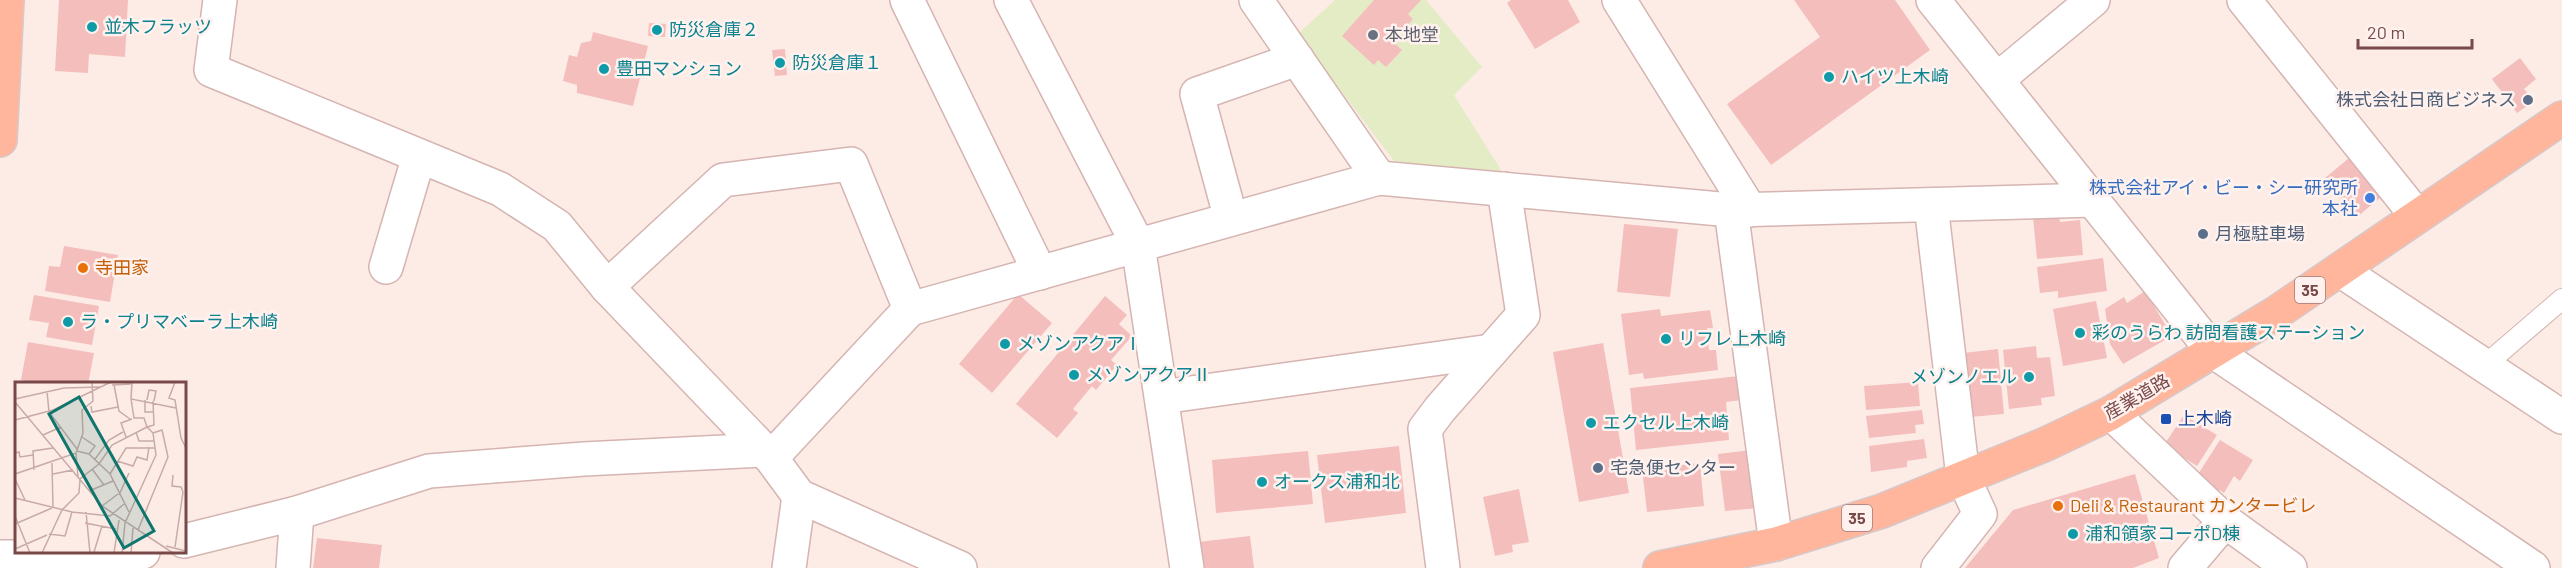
<svg xmlns="http://www.w3.org/2000/svg" width="2562" height="568" viewBox="0 0 2562 568" font-family="Barlow,'Noto Sans JP',sans-serif">
<style>
.green{fill:#e3ecc4}
.building{fill:#f4bebd}
.lines{fill:none;stroke-linecap:round;stroke-linejoin:round}
.service-casing{stroke:#d5b4b1;stroke-width:22}
.minor-casing{stroke:#d5b4b1;stroke-width:36}
.primary-casing{stroke:#d7c8c9;stroke-width:36}
.service{stroke:#fff;stroke-width:20}
.minor{stroke:#fff;stroke-width:33}
.primary{stroke:#ffb69c;stroke-width:33}
.culture-dot{fill:#0f9aa8;stroke:#fff2ee;stroke-width:2}
.worship-dot{fill:#6b7280;stroke:#fff2ee;stroke-width:2}
.service-dot{fill:#5c6f8a;stroke:#fff2ee;stroke-width:2}
.shop-dot{fill:#3f7fe0;stroke:#fff2ee;stroke-width:2}
.food-dot{fill:#e8710a;stroke:#fff2ee;stroke-width:2}
.transit-dot{fill:#1a4fb4;stroke:#fff2ee;stroke-width:2}
.labels{text-anchor:middle;stroke-width:5;stroke-linejoin:round;paint-order:stroke}
.shield{fill:#fff2ee;stroke:#a17c7b;stroke-width:1.5}
.shield-label{font-size:16px;font-weight:bold;fill:#79494a}
.culture-label{font-size:18px;fill:#0d838f;stroke:#fff2ee;text-anchor:start}
.worship-label{font-size:18px;fill:#5b616d;stroke:#fff2ee;text-anchor:start}
.service-label{font-size:18px;fill:#4e5e75;stroke:#fff2ee;text-anchor:start}
.shop-label{font-size:18px;fill:#366cbe;stroke:#fff2ee;text-anchor:end}
.food-label{font-size:18px;fill:#c56008;stroke:#fff2ee;text-anchor:start}
.street-label{font-size:18px;fill:#79494a;stroke:#fff2ee}
.transit-label{font-size:18px;fill:#164399;stroke:#fff2ee;text-anchor:start}
.inset-road{fill:none;stroke:#c8aba8;stroke-width:1.5}
.view{fill:#0f766e;fill-opacity:0.15;stroke:#0f766e;stroke-width:3}
.inset-edge{fill:none;stroke:#79494a;stroke-width:3}
</style>
<rect width="100%" height="100%" fill="#fdece6"/>
<!-- green -->
<path class="green" d="M1335,0h91l56,67 -28,28 52,83 -112,-17 -96,-127z"/>
<!-- building -->
<g class="building">
<path d="M59,0h69l-3,57 -36,-3 -1,19 -33,-2z"/>
<path d="M1374,0h47l-13,14 5,5 -20,23 9,8 -16,17 -8,-7 -4,5 -32,-29z"/>
<path d="M1511,0h57l12,22 -45,27 -28,-46z"/>
<path d="M1794,0h101l35,50 -159,115 -44,-61 93,-67z"/>
<path d="M649,23l17,1 -1,13 -17,-1z"/>
<path d="M593,32l55,14 -15,60 -56,-13v-8l-14,-4 6,-26 8,2 4,-14 10,-2z"/>
<path d="M785,49l2,26 -12,1 -3,-26z"/>
<path d="M2520,58l16,21 -12,10 10,12 -17,12 -25,-34z"/>
<path d="M2349,158l32,39 -24,20 -32,-39z"/>
<path d="M2059,214l1,8 20,-2 3,35 -46,4 -4,-42z"/>
<path d="M1624,224l54,5 -8,68 -53,-5z"/>
<path d="M64,246l54,9 -8,47 -65,-11 4,-25 11,1z"/>
<path d="M2103,258l4,33 -49,7v-7l-18,2 -3,-26z"/>
<path d="M2145,291l27,45 -49,28 -13,-20 -5,-35 19,-12 3,6z"/>
<path d="M1018,294l34,29 -60,70 -33,-29z"/>
<path d="M34,295l65,11 -7,39 -46,-8 3,-14 -20,-3z"/>
<path d="M1105,296l22,19 -8,9 13,12 -21,24 6,5 -21,25 -4,-4 -19,23 5,4 -21,25 -41,-34z"/>
<path d="M2096,301l11,57 -44,8 -10,-57z"/>
<path d="M1660,309l1,7 49,-6 3,18h-6l2,22h7l2,20 -74,9 -1,-6 -14,2 -8,-61z"/>
<path d="M28,342l66,11 -6,31h-46l-21,-4z"/>
<path d="M1603,343l26,150 -50,9 -26,-150z"/>
<path d="M2036,346l1,12 13,-1 5,39 -14,2 1,7 -33,4 -6,-59z"/>
<path d="M1998,349l6,65 -34,3 -7,-64z"/>
<path d="M1739,376l2,24 -15,2 3,38 -93,10 -6,-62z"/>
<path d="M1918,382l2,24 -54,4 -2,-24z"/>
<path d="M1922,410l2,14 -9,1 1,8 -47,5 -3,-22z"/>
<path d="M2184,415l33,20 -20,31 -33,-21z"/>
<path d="M1924,439l3,19 -20,3v6l-36,5 -2,-26z"/>
<path d="M2220,440l33,20 -13,21 -6,-5 -10,17 -4,-3 -3,3 -22,-14z"/>
<path d="M1399,446l7,67 -81,10 -8,-68z"/>
<path d="M1751,450l7,58 -33,3 -7,-57z"/>
<path d="M1308,451l5,53 -97,9 -4,-53z"/>
<path d="M1700,463l4,43 -57,6 -5,-43z"/>
<path d="M2135,474l24,84 -26,10h-168l48,-58z"/>
<path d="M1519,489l10,53 -17,3 1,7 -18,4 -12,-59z"/>
<path d="M1250,536l4,32h-53l-3,-26z"/>
<path d="M317,538l65,7 -3,23h-66z"/>
</g>
<g class="lines">
<defs>
<path id="service" d="M2484,366l78,-67"/>
<g id="minor">
<path d="M220,0l-9,70 289,119 57,37 50,61 164,171 28,38 161,72"/>
<path d="M907,0l133,273"/>
<path d="M1011,0l127,245 49,323"/>
<path d="M1256,0l123,178"/>
<path d="M1619,0l131,210"/>
<path d="M1933,0l280,351 320,217"/>
<path d="M2244,0l173,216"/>
<path d="M1998,79l95,-79"/>
<path d="M1931,205l32,272 17,37 -42,54"/>
<path d="M1731,210l45,334"/>
<path d="M1231,219l-34,-125 100,-35"/>
<path d="M386,267l33,-111"/>
<path d="M2340,270l222,147"/>
<path d="M607,287l116,-107 128,-16 59,145"/>
<path d="M1162,397l329,-46"/>
<path d="M2111,413l114,108 65,47"/>
<path d="M771,458l139,-149 469,-131 352,32 363,-10"/>
<path d="M184,541l113,-28 132,-42 155,-12 179,-9"/>
<path d="M0,557h120l23,-5"/>
<path d="M293,568l4,-55"/>
<path d="M789,568l10,-72"/>
<path d="M1443,568l-18,-139 15,-20 83,-94 -19,-126"/>
<path d="M2185,568l40,-47"/>
</g>
<g id="primary">
<path d="M0,140l7,-140"/>
<path d="M1660,568l116,-24 106,-33 164,-67 65,-31 165,-100 286,-195"/>
</g>
</defs>
<!-- service casing -->
<use href="#service" class="service-casing"/>
<!-- minor casing -->
<use href="#minor" class="minor-casing"/>
<!-- primary casing -->
<use href="#primary" class="primary-casing"/>
<!-- service -->
<use href="#service" class="service"/>
<!-- minor -->
<use href="#minor" class="minor"/>
<!-- primary -->
<use href="#primary" class="primary"/>
</g>
<!-- markers -->
<g class="culture-dot">
<circle cx="92" cy="27" r="6"/>
<circle cx="657" cy="30" r="6"/>
<circle cx="780" cy="63" r="6"/>
<circle cx="604" cy="69" r="6"/>
<circle cx="1829" cy="77" r="6"/>
<circle cx="68" cy="322" r="6"/>
<circle cx="2080" cy="333" r="6"/>
<circle cx="1666" cy="339" r="6"/>
<circle cx="1005" cy="344" r="6"/>
<circle cx="1074" cy="375" r="6"/>
<circle cx="2029" cy="377" r="6"/>
<circle cx="1591" cy="423" r="6"/>
<circle cx="1262" cy="482" r="6"/>
<circle cx="2073" cy="534" r="6"/>
</g>
<circle class="worship-dot" cx="1373" cy="35" r="6"/>
<g class="service-dot">
<circle cx="2528" cy="100" r="6"/>
<circle cx="2203" cy="234" r="6"/>
<circle cx="1598" cy="468" r="6"/>
</g>
<circle class="shop-dot" cx="2370" cy="198" r="6"/>
<g class="food-dot">
<circle cx="83" cy="268" r="6"/>
<circle cx="2058" cy="506" r="6"/>
</g>
<rect class="transit-dot" x="2160" y="413" width="12" height="12" rx="3"/>
<g class="labels">
<!-- shield labels -->
<g class="shield">
<rect x="2295" y="277" width="30" height="26" rx="4.5"/>
<rect x="1842" y="505" width="30" height="26" rx="4.5"/>
</g>
<g class="shield-label">
<text x="2310" y="296">35</text>
<text x="1857" y="524">35</text>
</g>
<!-- culture labels -->
<g class="culture-label">
<text x="104" y="33">並木フラッツ</text>
<text x="669" y="36">防災倉庫２</text>
<text x="792" y="69">防災倉庫１</text>
<text x="616" y="75">豊田マンション</text>
<text x="1841" y="83">ハイツ上木崎</text>
<text x="80" y="328">ラ・プリマベーラ上木崎</text>
<text x="2092" y="339">彩のうらわ 訪問看護ステーション</text>
<text x="1678" y="345">リフレ上木崎</text>
<text x="1017" y="350">メゾンアクアⅠ</text>
<text x="1086" y="381">メゾンアクアⅡ</text>
<text x="2017" y="383" text-anchor="end">メゾンノエル</text>
<text x="1603" y="429">エクセル上木崎</text>
<text x="1274" y="488">オークス浦和北</text>
<text x="2085" y="540">浦和領家コーポD棟</text>
</g>
<!-- worship labels -->
<g class="worship-label">
<text x="1385" y="41">本地堂</text>
</g>
<!-- service labels -->
<g class="service-label">
<text x="2516" y="106" text-anchor="end">株式会社日商ビジネス</text>
<text x="2215" y="240">月極駐車場</text>
<text x="1610" y="474">宅急便センター</text>
</g>
<!-- shop labels -->
<g class="shop-label">
<text x="2358" y="194">株式会社アイ・ビー・シー研究所<tspan x="2358" dy="21">本社</tspan></text>
</g>
<!-- food labels -->
<g class="food-label">
<text x="95" y="274">寺田家</text>
<text x="2070" y="512">Deli &amp; Restaurant カンタービレ</text>
</g>
<!-- street labels -->
<g class="street-label">
<text transform="translate(2137 397) rotate(-30)" y="6">産業道路</text>
</g>
<!-- transit labels -->
<g class="transit-label">
<text x="2178" y="425">上木崎</text>
</g>
</g>
<!-- overview -->
<g transform="translate(15 382)">
<rect width="171" height="171" fill="#fdece6"/>
<path class="inset-road" d="M117,0l-1,17 45,9M160,0l-6,16 6,2 6,38 5,10M97,3l19,-1M99,3l5,26 11,8M32,9l2,21 28,37M0,17l49,-11 36,-1M116,17l3,19h10l3,9 7,-2 -1,-24M130,18v12h8M132,18l2,-10 7,1 -2,10M0,20l87,104 71,47M76,24l1,6 26,-5M0,38l38,-10 58,-28M121,50l3,9h15M28,53l18,-8M67,55l13,9 -6,8M111,55l-5,-14 11,-4M62,69l12,3 21,20 19,38M0,71l4,-1 1,5 13,-2M80,77l14,-19 14,-8M102,79l16,5 4,-9 10,3 2,-13M37,81l1,45M77,87l12,16M19,88l-1,-19 20,-3M0,92l61,-21M38,92l20,-4M95,92l16,-26h29M158,93l-1,11 9,1 2,5 -8,55M63,95l-2,-24 7,-20 -1,-23 11,-9 -1,-19M0,97l10,21M74,109l24,-10M104,113l10,-22M0,116l57,14 38,4 14,-12M87,124l16,-12M71,130l4,41M0,134l15,37M70,141l31,6M0,142l37,-16M123,148l30,-73 -6,-27 -9,3M34,152l16,2 7,-24M151,164l20,5M0,167l32,-14M79,170l8,-26M27,171l20,-43 17,-17 1,-14 19,-15 13,-19 35,-18 6,6 3,22 -31,68 -3,30M99,171l5,-33M116,171l2,-25"/>
<path class="view" d="M64,15l75,134 -30,17 -75,-134z"/>
<rect width="171" height="171" class="inset-edge"/>
</g>
<!-- scale -->
<path d="M2358 39v9h114v-9" fill="none" stroke="#79494a" stroke-width="3"/>
<text x="2367" y="39" font-size="18" fill="#79494a" stroke="#fff2ee" stroke-width="4.5" paint-order="stroke">20 m</text>
</svg>
